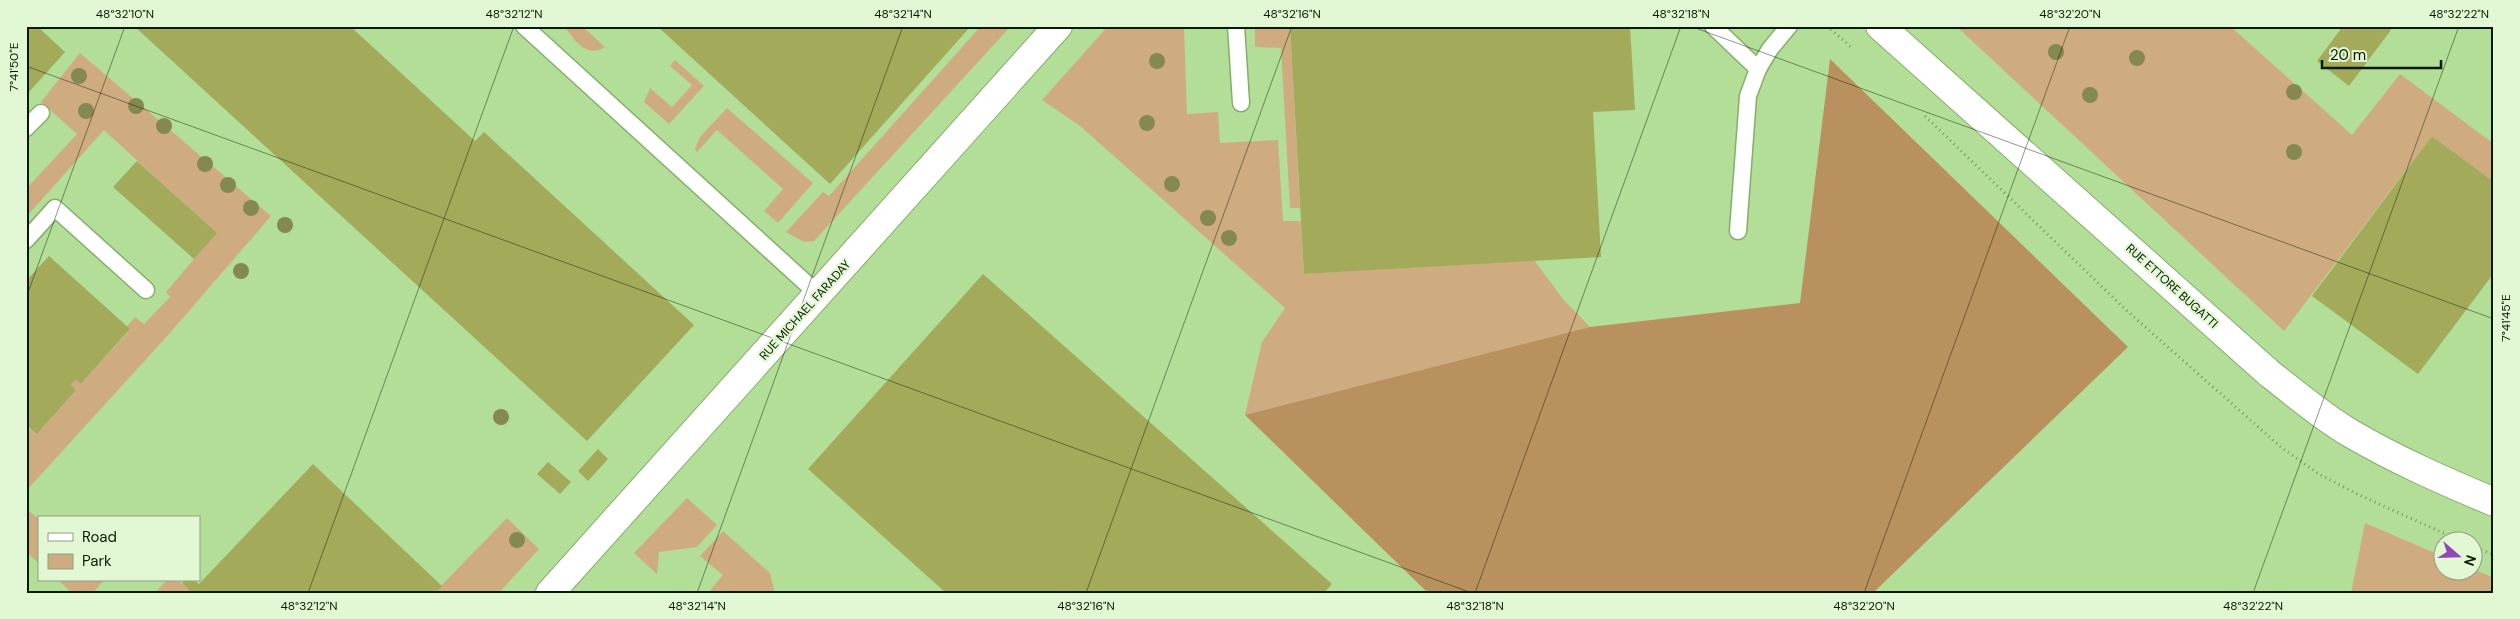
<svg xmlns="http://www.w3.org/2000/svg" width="2520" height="619" viewBox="0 0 2520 619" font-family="'DM Sans',sans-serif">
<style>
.green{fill:#cfac80}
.forest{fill:#b9915e}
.building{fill:#a3ab5b}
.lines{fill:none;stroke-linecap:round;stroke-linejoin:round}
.service-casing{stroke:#86ae6a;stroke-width:19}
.minor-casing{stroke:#86ae6a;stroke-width:30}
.secondary-casing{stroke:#86ae6a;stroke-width:30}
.path{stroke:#769761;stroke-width:3;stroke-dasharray:1 4;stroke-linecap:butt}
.service{stroke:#fff;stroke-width:16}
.minor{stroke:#fff;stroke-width:28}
.secondary{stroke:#fff;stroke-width:28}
.tree{fill:#848851}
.ticks{fill:none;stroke:#0a1901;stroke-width:1;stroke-opacity:0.45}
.labels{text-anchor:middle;stroke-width:4.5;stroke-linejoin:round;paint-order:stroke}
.street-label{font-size:12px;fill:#0a1901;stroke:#e2f8d4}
.neatline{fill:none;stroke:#0a1901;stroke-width:2}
.ticks-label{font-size:12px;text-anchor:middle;fill:#0a1901}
</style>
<rect width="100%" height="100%" fill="#b3de97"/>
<!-- green -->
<g class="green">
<path d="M564,26h18l23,21c-18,12 -31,-7 -41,-21z"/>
<path d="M981,26h30l-197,215 -10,1 -18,-10 37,-40 6,4z"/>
<path d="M1108,26h76l3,88 31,-2 2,31 58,-3 5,81h18l3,53 230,-14 29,39 27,28 -345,88 17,-73 23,-34 -205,-182 -38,-26z"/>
<path d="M1255,26h35l10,182h-10l-9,-160 -26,-1z"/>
<path d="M1956,26h274l122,109 48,-61 94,70v38l-62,-46 -148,195z"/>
<path d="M80,53l191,163 -101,117 -144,158v-58l5,-4 6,5 39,-44 -5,-6 5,-4 5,4 49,-54 -3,-4 8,-9 9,7 26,-27 -4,-5 50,-59 -112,-103 -78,87v-28l51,-55 -36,-32z"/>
<path d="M675,60l29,26 -35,38 -25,-22 6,-14 22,19 20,-22 -22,-19z"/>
<path d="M727,108l86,75 -35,40 -14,-12 19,-22 -66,-59 -20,22 -2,-3 5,-12z"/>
<path d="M687,498l30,27 -20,22 -38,5 -2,22 -23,-21z"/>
<path d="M26,509l13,10v44l-13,-11z"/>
<path d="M507,518l32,31 -40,44h-65z"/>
<path d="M2365,523l77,33v16h30l1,-3 21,9v15h-143z"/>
<path d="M723,531l47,42 5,20h-67l15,-18 -23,-19z"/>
<path d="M58,580h46l-11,13h-21z"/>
<path d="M167,580h11l13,12 -36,1z"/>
</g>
<!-- forest -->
<path class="forest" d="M1830,59l298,288 -255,246h-445l-183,-178 345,-88 210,-24z"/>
<!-- building -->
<g class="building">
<path d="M26,26h11l28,26 -36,40 -3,-3z"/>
<path d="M134,26h216l125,115 9,-9 210,193 -107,116z"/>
<path d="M657,26h314l-141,158z"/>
<path d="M1290,26h340l5,84 -42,2 8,145 -297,17z"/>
<path d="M2343,26h43l5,4 -42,56 -32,-25z"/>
<path d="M2432,136l62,46v91l-76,101 -106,-78z"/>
<path d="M137,161l80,72 -23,26 -81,-72z"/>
<path d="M49,256l81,73 -49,55 -5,-4 -5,4 5,6 -39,44 -11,-9v-144z"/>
<path d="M983,274l349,310 -8,9h-378l-138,-124z"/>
<path d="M598,449l10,10 -20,22 -10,-10z"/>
<path d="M548,462l23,20 -11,12 -23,-20z"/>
<path d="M313,464l129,122 -7,7h-243l-10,-10 3,-3h9l5,4z"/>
</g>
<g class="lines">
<defs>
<g id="service">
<path d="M524,26l295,269"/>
<path d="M1236,26l5,77"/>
<path d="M1713,26l45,43"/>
<path d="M26,128l15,-15"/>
<path d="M1738,231l10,-135 10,-27 12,-20 19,-23"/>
<path d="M26,240l29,-32 91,82"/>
</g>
<path id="minor" d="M550,593l508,-567"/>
<path id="secondary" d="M1880,26l390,348c26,20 51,42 80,59 46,27 94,48 144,69"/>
</defs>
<!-- service casing -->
<use href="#service" class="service-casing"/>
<!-- minor casing -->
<use href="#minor" class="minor-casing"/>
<!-- secondary casing -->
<use href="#secondary" class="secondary-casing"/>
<!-- path -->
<g class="path">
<path d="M1827,26l24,21"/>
<path d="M1925,116l201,194 156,138 37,26 36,19 108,49"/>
<path d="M2472,546l22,9"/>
</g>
<!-- service -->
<use href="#service" class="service"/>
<!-- minor -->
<use href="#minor" class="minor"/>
<!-- secondary -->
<use href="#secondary" class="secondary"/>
</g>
<!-- trees -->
<g class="tree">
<circle cx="2056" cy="52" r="8"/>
<circle cx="2137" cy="58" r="8"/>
<circle cx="1157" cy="61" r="8"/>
<circle cx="79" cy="76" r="8"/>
<circle cx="2294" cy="92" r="8"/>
<circle cx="2090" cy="95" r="8"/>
<circle cx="136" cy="106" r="8"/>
<circle cx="86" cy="111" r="8"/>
<circle cx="1147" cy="123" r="8"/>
<circle cx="164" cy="126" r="8"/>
<circle cx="2294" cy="152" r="8"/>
<circle cx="205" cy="164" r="8"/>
<circle cx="1172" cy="184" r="8"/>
<circle cx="228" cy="185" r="8"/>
<circle cx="251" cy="208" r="8"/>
<circle cx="1208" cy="218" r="8"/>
<circle cx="285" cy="225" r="8"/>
<circle cx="1229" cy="238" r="8"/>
<circle cx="241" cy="271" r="8"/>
<circle cx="501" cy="417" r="8"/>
<circle cx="517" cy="540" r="8"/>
</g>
<!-- ticks -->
<path class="ticks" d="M1690,26l804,293M26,66l1446,527M26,298l99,-272M308,593l206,-567M697,593l206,-567M1086,593l206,-567M1475,593l206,-567M1864,593l206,-567M2253,593l206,-567"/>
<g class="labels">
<!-- street labels -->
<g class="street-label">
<text transform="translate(2172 286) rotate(42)" y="4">RUE ETTORE BUGATTI</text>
<text transform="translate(805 310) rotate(-48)" y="4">RUE MICHAEL FARADAY</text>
</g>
</g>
<!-- border -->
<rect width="2520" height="619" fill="none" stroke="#e2f8d4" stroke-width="55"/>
<!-- legend -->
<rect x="38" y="516" width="162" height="65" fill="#e2f8d4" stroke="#8c9f80"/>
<rect x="48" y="533" width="25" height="8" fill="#ffffff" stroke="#8c9f80"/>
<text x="82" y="542" font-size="15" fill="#0a1901">Road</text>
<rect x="48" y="554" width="25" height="15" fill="#cfac80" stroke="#8c9f80"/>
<text x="82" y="566" font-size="15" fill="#0a1901">Park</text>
<!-- north arrow -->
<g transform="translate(2458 556) rotate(110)"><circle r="24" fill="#e2f8d4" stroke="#8c9f80"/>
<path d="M0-4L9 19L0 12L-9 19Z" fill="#9346b7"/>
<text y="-8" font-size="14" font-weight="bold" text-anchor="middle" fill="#0a1901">N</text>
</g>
<!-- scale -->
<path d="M2322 60v8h119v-8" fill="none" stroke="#0a1901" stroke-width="2.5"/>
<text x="2330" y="60" font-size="15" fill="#0a1901" stroke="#e2f8d4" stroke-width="4" paint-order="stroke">20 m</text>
<rect x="28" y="28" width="2464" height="564" class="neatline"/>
<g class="ticks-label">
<text x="125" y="18">48°32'10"N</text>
<text x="514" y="18">48°32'12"N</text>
<text x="903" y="18">48°32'14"N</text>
<text x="1292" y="18">48°32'16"N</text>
<text x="1681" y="18">48°32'18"N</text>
<text x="2070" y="18">48°32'20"N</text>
<text x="2459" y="18">48°32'22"N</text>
<text transform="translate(14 67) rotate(-90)" y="4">7°41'50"E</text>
<text transform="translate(2506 318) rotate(-90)" y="4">7°41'45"E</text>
<text x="309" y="610">48°32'12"N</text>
<text x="697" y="610">48°32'14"N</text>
<text x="1086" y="610">48°32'16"N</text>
<text x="1475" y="610">48°32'18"N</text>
<text x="1864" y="610">48°32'20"N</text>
<text x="2253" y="610">48°32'22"N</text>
</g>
</svg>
